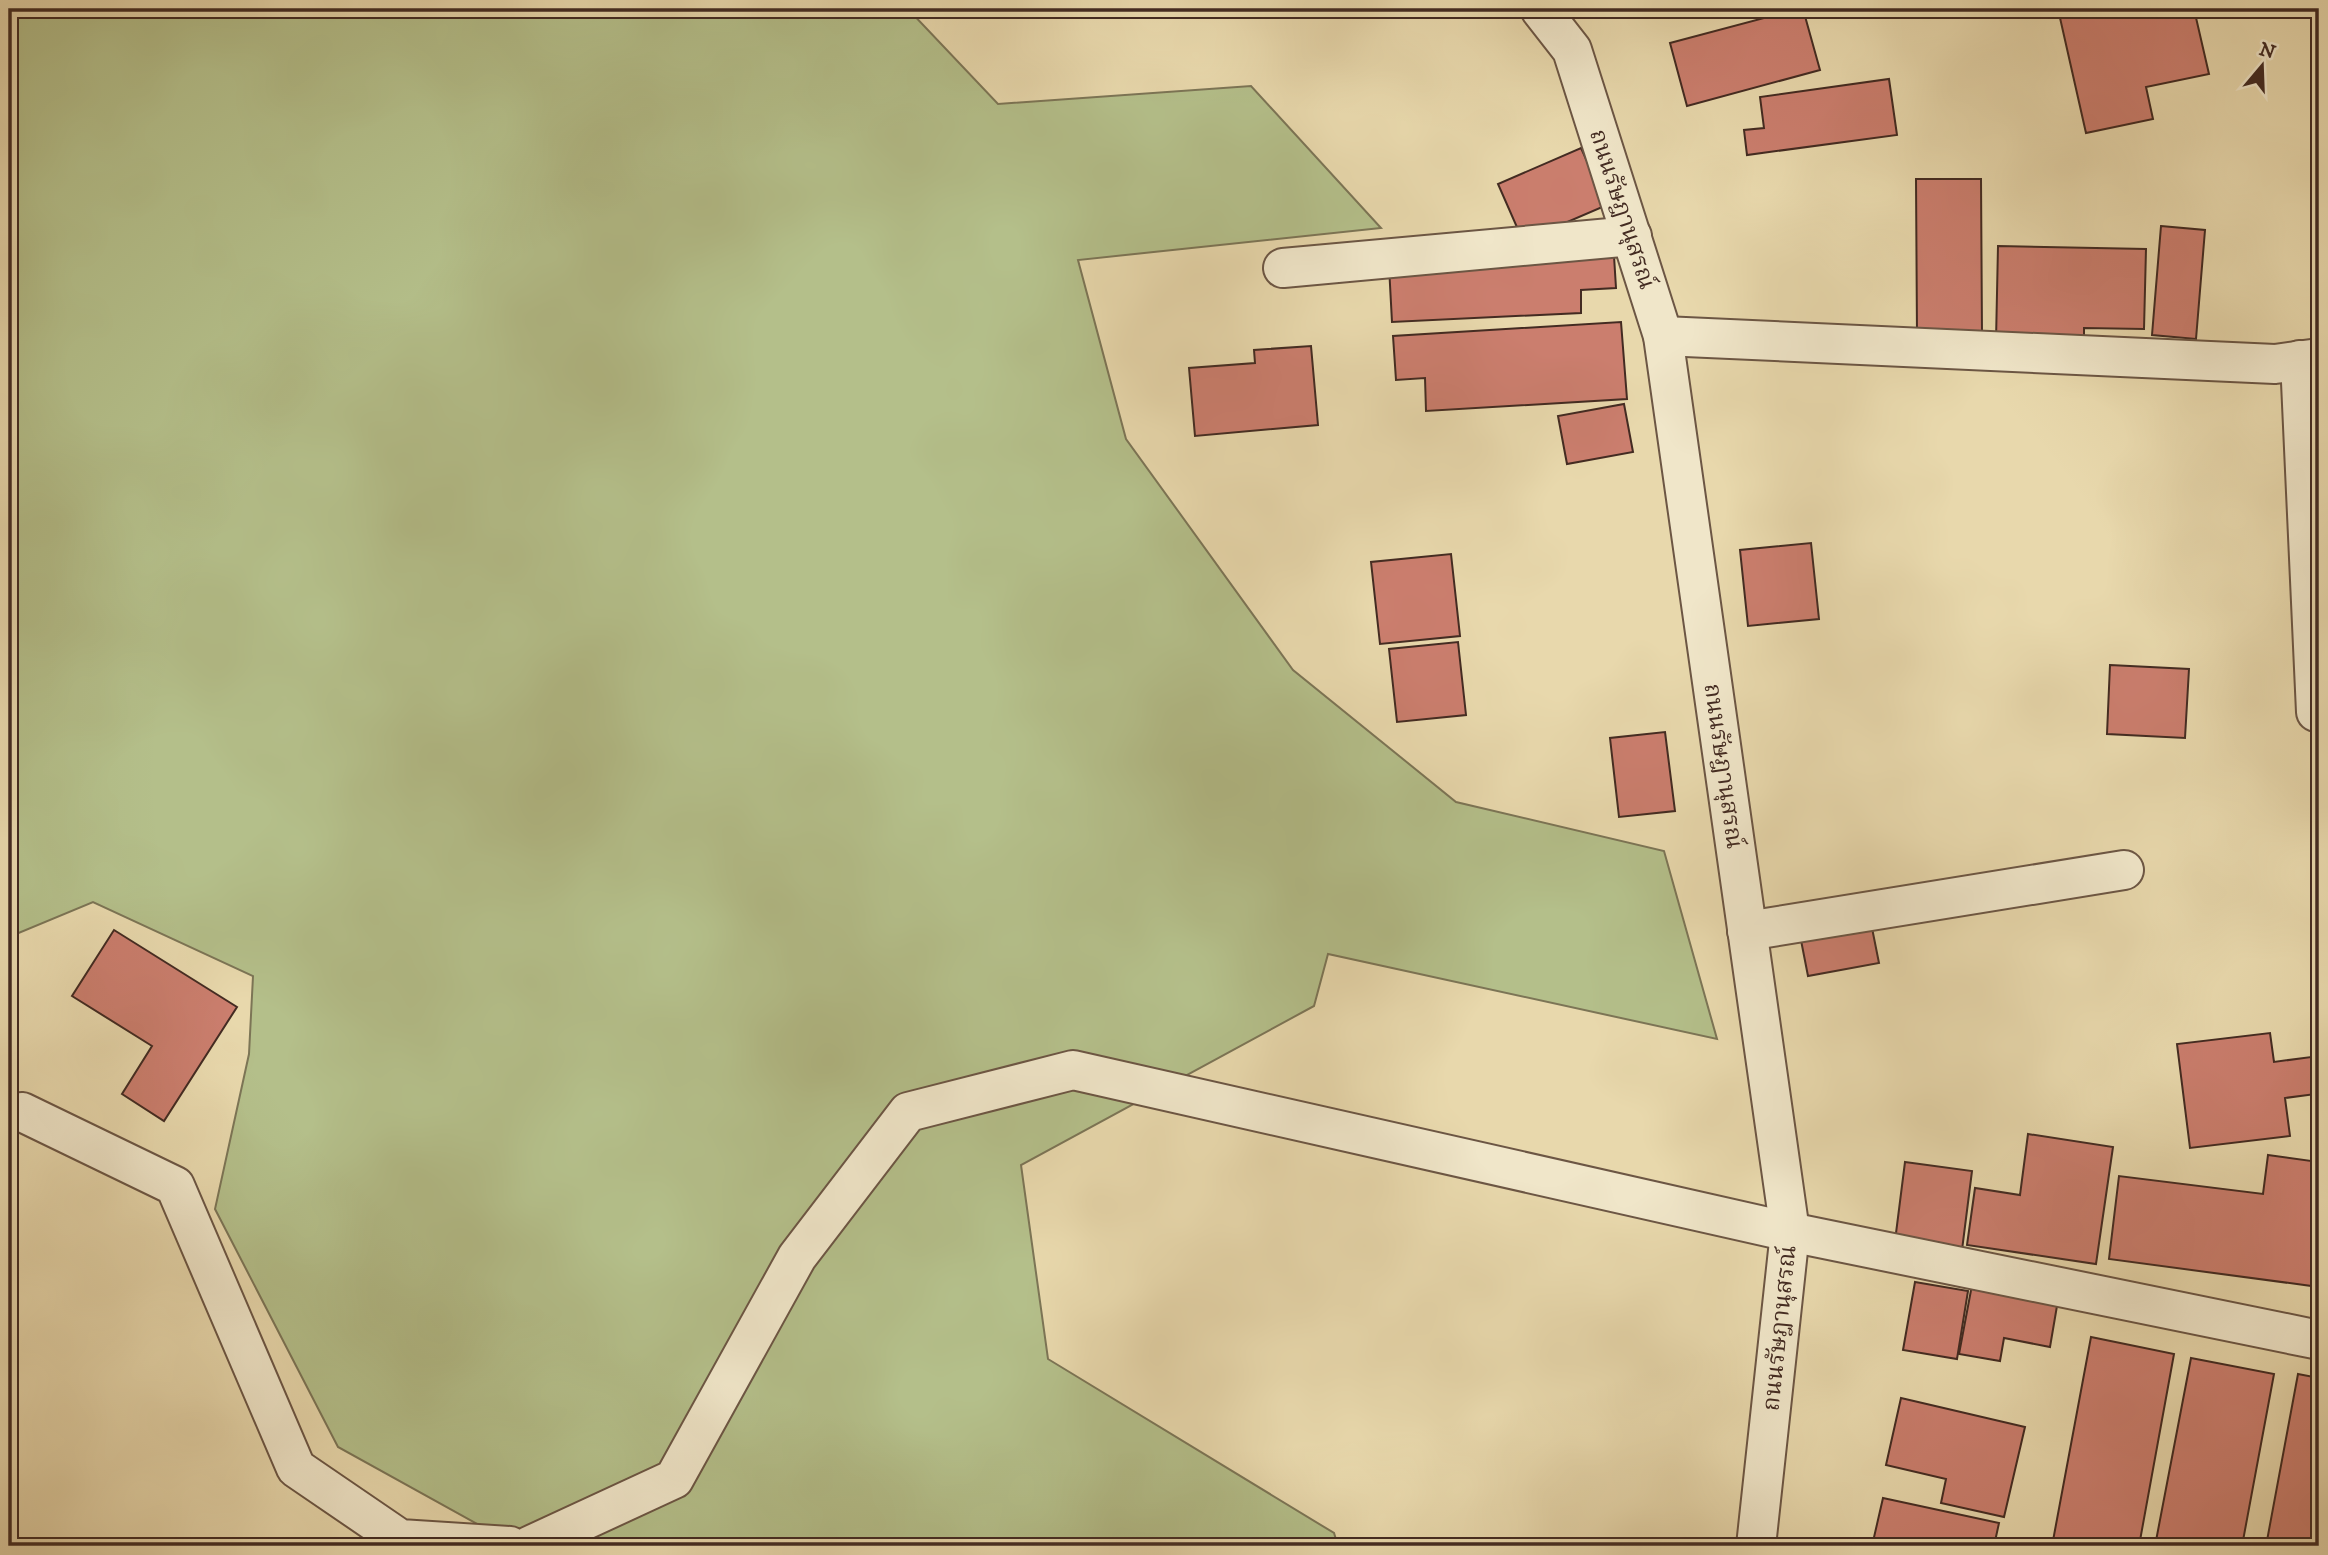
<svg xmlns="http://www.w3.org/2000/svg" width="2328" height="1555" viewBox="0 0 2328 1555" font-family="'IM FELL DW Pica','Noto Serif Thai',serif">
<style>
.green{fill:#b4bf8a;stroke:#7c7556;stroke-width:2}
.building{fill:#cb7e6e;stroke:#432b22;stroke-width:2}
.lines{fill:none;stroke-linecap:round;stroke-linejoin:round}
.minor-casing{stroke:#6c5644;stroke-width:42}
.minor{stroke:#f0e6c9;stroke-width:38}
.labels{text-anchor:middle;stroke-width:5;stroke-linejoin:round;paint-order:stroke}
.street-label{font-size:24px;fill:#432b22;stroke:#f0e6c9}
</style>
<rect width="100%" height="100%" fill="#e8d8ac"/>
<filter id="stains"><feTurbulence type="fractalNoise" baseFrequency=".00286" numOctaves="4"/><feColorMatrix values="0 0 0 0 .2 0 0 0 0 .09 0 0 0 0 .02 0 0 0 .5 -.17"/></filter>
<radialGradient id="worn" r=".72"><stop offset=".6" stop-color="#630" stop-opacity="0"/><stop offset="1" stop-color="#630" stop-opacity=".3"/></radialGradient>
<!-- green -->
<path class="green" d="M9,9h899l90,95 253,-18 130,142 -303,32 48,179 167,231 163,132 208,49 53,188 -389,-85 -14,52 -293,159 27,194 286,174 4,13h-821l-179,-99 -123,-238 34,-155 4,-78 -160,-74 -84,35z"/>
<!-- building -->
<g class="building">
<path d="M1798,9h5l17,61 -133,36 -17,-63z"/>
<path d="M2058,9h136l15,65 -63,13 7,32 -67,14z"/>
<path d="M1889,79l8,56 -150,20 -3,-25 20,-2 -4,-31z"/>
<path d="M1581,148l26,57 -84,36 -25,-57z"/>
<path d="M1916,179h65l1,156h-65z"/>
<path d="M2161,226l44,4 -9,109 -44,-4z"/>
<path d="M1998,246l148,3 -2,80 -60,-1v15l-88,-2z"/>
<path d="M1614,256l2,32 -35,2v23l-189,9 -3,-56z"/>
<path d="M1621,322l6,77 -201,12 -1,-33 -29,2 -3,-44z"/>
<path d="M1311,346l7,79 -123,11 -6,-68 66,-5 -1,-13z"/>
<path d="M1624,404l9,48 -66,12 -9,-48z"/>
<path d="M1811,543l8,76 -71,7 -8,-76z"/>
<path d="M1451,554l9,82 -80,8 -9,-82z"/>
<path d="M1458,642l8,73 -69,7 -8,-73z"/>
<path d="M2110,665l79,4 -4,69 -78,-4z"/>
<path d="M1665,732l10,79 -56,6 -9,-79z"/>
<path d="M1870,918l9,45 -71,13 -9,-46z"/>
<path d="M114,930l123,77 -73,114 -42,-27 30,-48 -80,-50z"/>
<path d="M2270,1033l4,29 37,-5 5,37 -31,4 5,38 -100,12 -13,-104z"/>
<path d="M2028,1134l85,13 -17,117 -129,-19 8,-57 45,7z"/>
<path d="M2268,1155l51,7v125l-210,-28 10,-83 144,18z"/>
<path d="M1905,1162l67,9 -10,79 -67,-9z"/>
<path d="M1915,1282l53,9 -11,68 -54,-9z"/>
<path d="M1972,1285l86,15 -8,47 -46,-9 -4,23 -41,-7z"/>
<path d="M2091,1337l83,17 -35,192h-87z"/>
<path d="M2191,1358l83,16 -32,172h-87z"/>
<path d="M2298,1374l21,4v168h-53z"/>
<path d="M1901,1398l124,29 -21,90 -63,-14 5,-24 -60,-14z"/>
<path d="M1883,1498l116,25 -5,23h-122z"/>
</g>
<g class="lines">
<defs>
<g id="minor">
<path d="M1540,9l32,41 91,286 127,896 -34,314"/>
<path d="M1283,268l349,-32"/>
<path d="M1663,336l612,28 44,-6"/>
<path d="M2300,360l16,352"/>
<path d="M1747,931l377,-61"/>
<path d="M22,1112l153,74 121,282 104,71 110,7"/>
<path d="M529,1546l145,-67 123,-222 111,-145 165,-42 717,162 529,108"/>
</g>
</defs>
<!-- minor casing -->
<use href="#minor" class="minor-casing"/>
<!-- minor -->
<use href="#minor" class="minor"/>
</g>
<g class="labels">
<!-- street labels -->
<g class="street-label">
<text transform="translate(1623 209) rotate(72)" y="8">ถนนรัษฎานุสรณ์</text>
<text transform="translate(1724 766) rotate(82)" y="8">ถนนรัษฎานุสรณ์</text>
<text transform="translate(1779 1328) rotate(-84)" y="8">ถนนรัษฎานุสรณ์</text>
</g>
</g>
<!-- margin -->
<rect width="2328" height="1555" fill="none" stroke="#e8d8ac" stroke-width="35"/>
<rect x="10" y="10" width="2307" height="1534" fill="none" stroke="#432b22" stroke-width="3.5"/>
<rect x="18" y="18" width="2293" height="1520" fill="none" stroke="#432b22" stroke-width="2"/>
<!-- north arrow -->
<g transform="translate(2262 66) rotate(19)" stroke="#f0e6c9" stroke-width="5" paint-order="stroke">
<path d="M0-5L12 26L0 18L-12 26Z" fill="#432b22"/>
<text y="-10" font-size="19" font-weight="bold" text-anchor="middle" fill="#432b22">N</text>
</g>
<rect width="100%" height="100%" filter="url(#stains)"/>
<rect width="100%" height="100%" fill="url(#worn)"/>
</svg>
